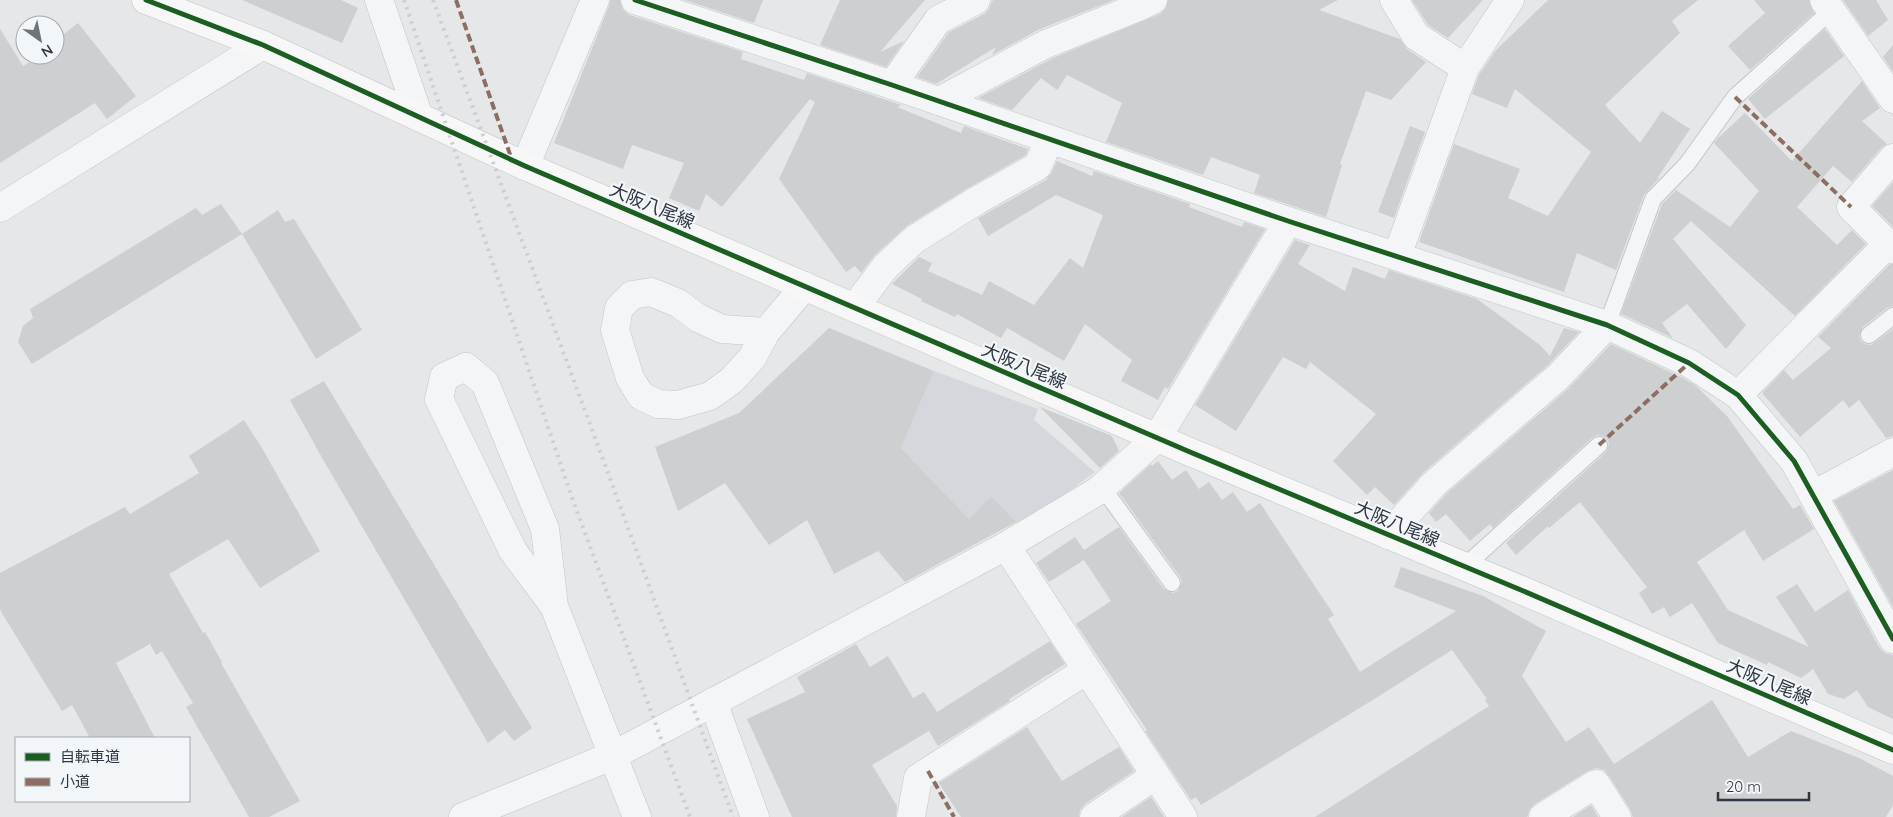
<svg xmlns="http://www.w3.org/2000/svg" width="1893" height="817" viewBox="0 0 1893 817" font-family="Quicksand,'Noto Sans JP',sans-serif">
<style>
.built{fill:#d4d7dc}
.building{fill:#cdcfd1}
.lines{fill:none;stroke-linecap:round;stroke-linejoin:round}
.lane-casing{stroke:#c3c5c7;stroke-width:18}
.street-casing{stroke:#c3c5c7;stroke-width:29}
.secondary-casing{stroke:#c3c5c7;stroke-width:29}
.lane{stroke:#f4f5f6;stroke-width:16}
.street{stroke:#f4f5f6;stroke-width:28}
.secondary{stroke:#f7f7f8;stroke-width:28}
.rail{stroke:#cdcfd1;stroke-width:4;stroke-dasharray:2.5 5;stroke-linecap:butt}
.quiet{stroke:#8d6e63;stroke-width:4;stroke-dasharray:8 4;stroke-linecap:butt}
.cycleway-casing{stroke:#f3f6f8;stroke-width:8}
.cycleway{stroke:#1b5e20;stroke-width:5}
.labels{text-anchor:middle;stroke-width:4.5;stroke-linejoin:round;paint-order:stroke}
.street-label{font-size:18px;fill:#2d3641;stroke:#f3f6f8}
</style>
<rect width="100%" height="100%" fill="#e5e7e9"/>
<!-- built -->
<path class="built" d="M934,371l104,38 -4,11 61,52 -75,55 -29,-31 -22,23 -68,-71z"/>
<!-- building -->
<g class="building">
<path d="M242,0h99l17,8 -16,35z"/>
<path d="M610,0h10l3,10 7,5 113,37 -2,7 63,21 3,-7 94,32 -4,2 64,26 3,-7 64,23 -2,6 -58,33 -61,38 -32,29 -14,18 -6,-7 -9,6 -67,-93 36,-77 -5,-3 -88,108 -16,-13 -7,17 -30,-13 15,-35 -52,-18 -9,24 -69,-26 55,-137z"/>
<path d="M685,0h78l-9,23z"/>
<path d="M840,0h85l-45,52 24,-11 -18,26 -66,-22z"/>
<path d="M994,0h120l-74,29 -48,26 4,-8 -60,37 -19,-7 32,-45 35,-18 5,-5 3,-8z"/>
<path d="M1168,0h170l-19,10 81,29 7,10 19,13 -35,38 -25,-9 -26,73 2,1 -16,52 -72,-24 6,-18 -49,-18 -8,18 -97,-33 16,-39 -55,-28 -10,15 -16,-12 -29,32 -34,-12 75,-40 107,-44 6,-6z"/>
<path d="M1412,0h71l-35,38 -20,-13z"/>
<path d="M1548,0h150l-26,21 8,12 -75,72 35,38 22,-32 28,18 -32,48 1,1 -15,17 -28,75 -39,-17 -13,39 -145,-50 35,-98 66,25 -12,29 40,18 43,-64 -76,-63 -8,19 -35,-14 7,-19 17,-25z"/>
<path d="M1754,0h55l5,13 -64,57 -22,-24 37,-33z"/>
<path d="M1843,0h33l12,20 -20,16z"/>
<path d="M78,23l58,73 -29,23 -12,-16 -95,60v-134l23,37 18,-11h14v-14z"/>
<path d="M1825,29l19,27 -79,63 -17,-20z"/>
<path d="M1893,45v27l-10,-15z"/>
<path d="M1862,81l18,27 -18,13 25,23 -6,4 -29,34 -19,-16 -36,41 40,38 15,-15 14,14 -71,72 -104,-95 -18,18 73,86 -20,24 -39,-45 -25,19 11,15 -52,-24 41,-110 14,-14 54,37 29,-36 -45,-48 4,-5 27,-25 47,48z"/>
<path d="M1410,126l15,6 -31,86 -16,-6z"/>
<path d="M1057,161l35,15 2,-5 96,33 -1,3 53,20 2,-5 21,7 -97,160 -3,-2 -7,13 -37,-19 11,-21 -47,-36 -21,37 -57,-33 -6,10 -44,-24 -2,3 -34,-16 1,-2 -30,-15 27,-27 13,6 -4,8 54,24 7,-14 45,24 36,-47 13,10 20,-53 -47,-20 -68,41 -10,-18 68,-38 6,-8z"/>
<path d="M1893,182v45l-21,-21z"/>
<path d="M221,204l21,30 -210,130 -14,-22 5,-16 10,-8 -3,-9 166,-101 6,7z"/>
<path d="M278,210l7,12 9,-3 68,111 -46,29 -74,-125z"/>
<path d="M1295,240l15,5 -12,19 47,27 8,-24 32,12 4,-9 88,29 63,46 10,11 14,-28 15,4 -32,34 -123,106 -30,33 -19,-18 -8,8 -34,-34 43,-47 -66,-52 -4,7 -23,-12 -47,74 -41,-26z"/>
<path d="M1890,264h3v42l-6,2 -24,19 -4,9 2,5 4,3 6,1 22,-16v107l-7,2 -27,-38 -10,8 -6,-8 -43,37 -38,-44 22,-23 9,10 38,-32 -13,-11z"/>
<path d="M829,328l105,43 -33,77 68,71 22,-23 25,26 -111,60 -27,-31 -44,23 -27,-54 -38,25 -44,-62 -47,28 -23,-64 84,-34z"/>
<path d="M1611,344l70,33 14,8 32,31 66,93 7,-4 14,24 -51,32 -19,-31 -47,32 31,48 81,37 -33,-50 21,-13 18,28 33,-22 31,57 6,6 8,2v64l-25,-12 -11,-17 -13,9 -16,-5 -15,-25 -12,9 -33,-16 -1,3 -49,-22 -26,-40 -22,14 -6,-10 -12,7 -13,-21 8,-6 -67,-85 -31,26 -1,-2 -32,29 -10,-12 100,-91 3,-9 -2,-4 -4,-3 -6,-1 -5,3 -99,90 -3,-4 -20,17 -24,-27 -10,8 -7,-9 16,-18 123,-106z"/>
<path d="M324,381l208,347 -18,13 -9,-11 -17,13 -167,-287 -31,-56z"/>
<path d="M1040,407l72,29 7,15 -19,17z"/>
<path d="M244,420l18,28 58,103 -60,37 -32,-49 -59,35 34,59 2,-1 17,30 -1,1 79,138 -31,16h-20l-63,-110 7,-4 -31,-52 -6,4 -6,-11 -34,19 39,75h-65l-18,-33 -10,6 -62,-101v-37l125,-66 5,7 69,-41 -10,-17z"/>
<path d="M1158,461l14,19 14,-10 13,19 10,-7 13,18 11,-8 14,20 13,-9 74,112 -6,4 32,53 96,-61 -62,-24 7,-20 82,29 63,35 -24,45 44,66 23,-15 25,37 98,-64 36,57 43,-26 68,27 34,18v29l-7,12h-253l-3,-8 -21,-33 -5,-6 -8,-2 -8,3 -53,33 -5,5 -3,8h-212l174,-111 -4,-6 2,-1 -35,-49 -76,48 -175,107 -5,-8 -5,3 -46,-69 2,-1 -71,-106 35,-23 -27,-41 -35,22 -13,-19 39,-26 9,13 35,-23 45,62 9,4 5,-2 4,-9 -2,-5 -61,-84 32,-29 1,2z"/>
<path d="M1893,470v137l-59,-106z"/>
<path d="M1050,641l15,23 -56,35 1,2 -72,45 -9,-15 -57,34 25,41 -1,11h-104l-45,-98 58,-27 -8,-15 59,-33 14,23 18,-11 25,42 11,-6 13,20z"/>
<path d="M1027,727l35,54 57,-34 15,24 -49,33 -5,6 -1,7h-118l-22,-34z"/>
<path d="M1151,797l13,20h-42z"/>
<path d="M1591,805l7,12h-25z"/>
</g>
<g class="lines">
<defs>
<g id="lane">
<path d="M1607,325l46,-126 34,-35 48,-67 97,-87"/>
<path d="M1869,335l24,-19"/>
<path d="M1102,487l70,96"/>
<path d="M1464,567l135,-122"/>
</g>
<g id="street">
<path d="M379,0l40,117"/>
<path d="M635,0l257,85 396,136 319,104 82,38 49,32 56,66 99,178"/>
<path d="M1394,0l22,36 49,32"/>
<path d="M1824,0l69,99"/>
<path d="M892,85l46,-65 38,-20"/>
<path d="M939,101l107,-57 95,-38 12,-6"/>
<path d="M1893,158l-42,49 42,42"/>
<path d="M525,166l70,-166"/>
<path d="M0,208l263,-163"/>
<path d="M1397,256l68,-188 45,-68"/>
<path d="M855,307l31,-41 29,-27 61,-38 62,-35 11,-27"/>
<path d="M766,332l-44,-3 -24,-11 -20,-15 -27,-11 -19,3 -13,13 -4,22 15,48 11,18 17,8 20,1 32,-9 22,-16 20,-22 14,-26 39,-46"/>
<path d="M1738,395l150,-151"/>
<path d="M1813,495l80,-43"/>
<path d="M1388,535l46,-51 124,-107 49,-52"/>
<path d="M1006,546l177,271"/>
<path d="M554,606l-9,-77 -60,-146 -19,-16 -22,10 -5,22 74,152 41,55 83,211"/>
<path d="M713,702l42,115"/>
<path d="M463,817l151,-62 392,-209 92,-55 59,-53 131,-217"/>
<path d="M911,817l7,-39 169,-108"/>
<path d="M1094,817l62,-42"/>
<path d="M1543,817l53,-33 21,33"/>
</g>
<path id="secondary" d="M146,0l117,45 262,121 665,286 331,138 372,160"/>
</defs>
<!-- lane casing -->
<use href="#lane" class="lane-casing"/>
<!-- street casing -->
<use href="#street" class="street-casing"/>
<!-- secondary casing -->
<use href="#secondary" class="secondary-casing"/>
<!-- lane -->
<use href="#lane" class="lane"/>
<!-- street -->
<use href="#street" class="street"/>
<!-- secondary -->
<use href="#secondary" class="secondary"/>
<!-- rail -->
<g class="rail">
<path d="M404,0l167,495 119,322"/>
<path d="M433,0l178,481 122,336"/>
</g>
<!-- quiet -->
<g class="quiet">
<path d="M456,0l56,160"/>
<path d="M1735,97l116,110"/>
<path d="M1599,445l90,-82"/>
<path d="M928,771l26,46"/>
</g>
<defs>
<g id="cycleway">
<path d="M146,0l117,45 262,121 665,286 331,138 372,160"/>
<path d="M635,0l257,85 396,136 319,104 82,38 49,32 56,66 99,178"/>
</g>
</defs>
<!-- cycleway casing -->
<use href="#cycleway" class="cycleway-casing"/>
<!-- cycleway -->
<use href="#cycleway" class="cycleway"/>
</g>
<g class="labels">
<!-- street labels -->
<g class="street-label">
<text transform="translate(652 206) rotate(23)" y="6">大阪八尾線</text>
<text transform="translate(1024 366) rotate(23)" y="6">大阪八尾線</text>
<text transform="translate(1397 524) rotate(23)" y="6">大阪八尾線</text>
<text transform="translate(1769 682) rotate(23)" y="6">大阪八尾線</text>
</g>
</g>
<!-- legend -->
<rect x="15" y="737" width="175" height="65" fill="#f3f6f8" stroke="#a4a9af"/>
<rect x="25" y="753" width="25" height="8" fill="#1b5e20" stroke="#a4a9af"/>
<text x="60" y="762" font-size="15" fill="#2d3641">自転車道</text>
<rect x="25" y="778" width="25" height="8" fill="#8d6e63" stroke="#a4a9af"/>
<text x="60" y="787" font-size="15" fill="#2d3641">小道</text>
<!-- north arrow -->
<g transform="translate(40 40) rotate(147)"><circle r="24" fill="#f3f6f8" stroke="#a4a9af"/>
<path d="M0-4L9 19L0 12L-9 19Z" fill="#6d747c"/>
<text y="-8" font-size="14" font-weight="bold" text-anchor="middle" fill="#2d3641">N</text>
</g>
<!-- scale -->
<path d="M1718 792v8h91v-8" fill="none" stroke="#2d3641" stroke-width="2.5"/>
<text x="1726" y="792" font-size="15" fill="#2d3641" stroke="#f3f6f8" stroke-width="4" paint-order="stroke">20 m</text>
</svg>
